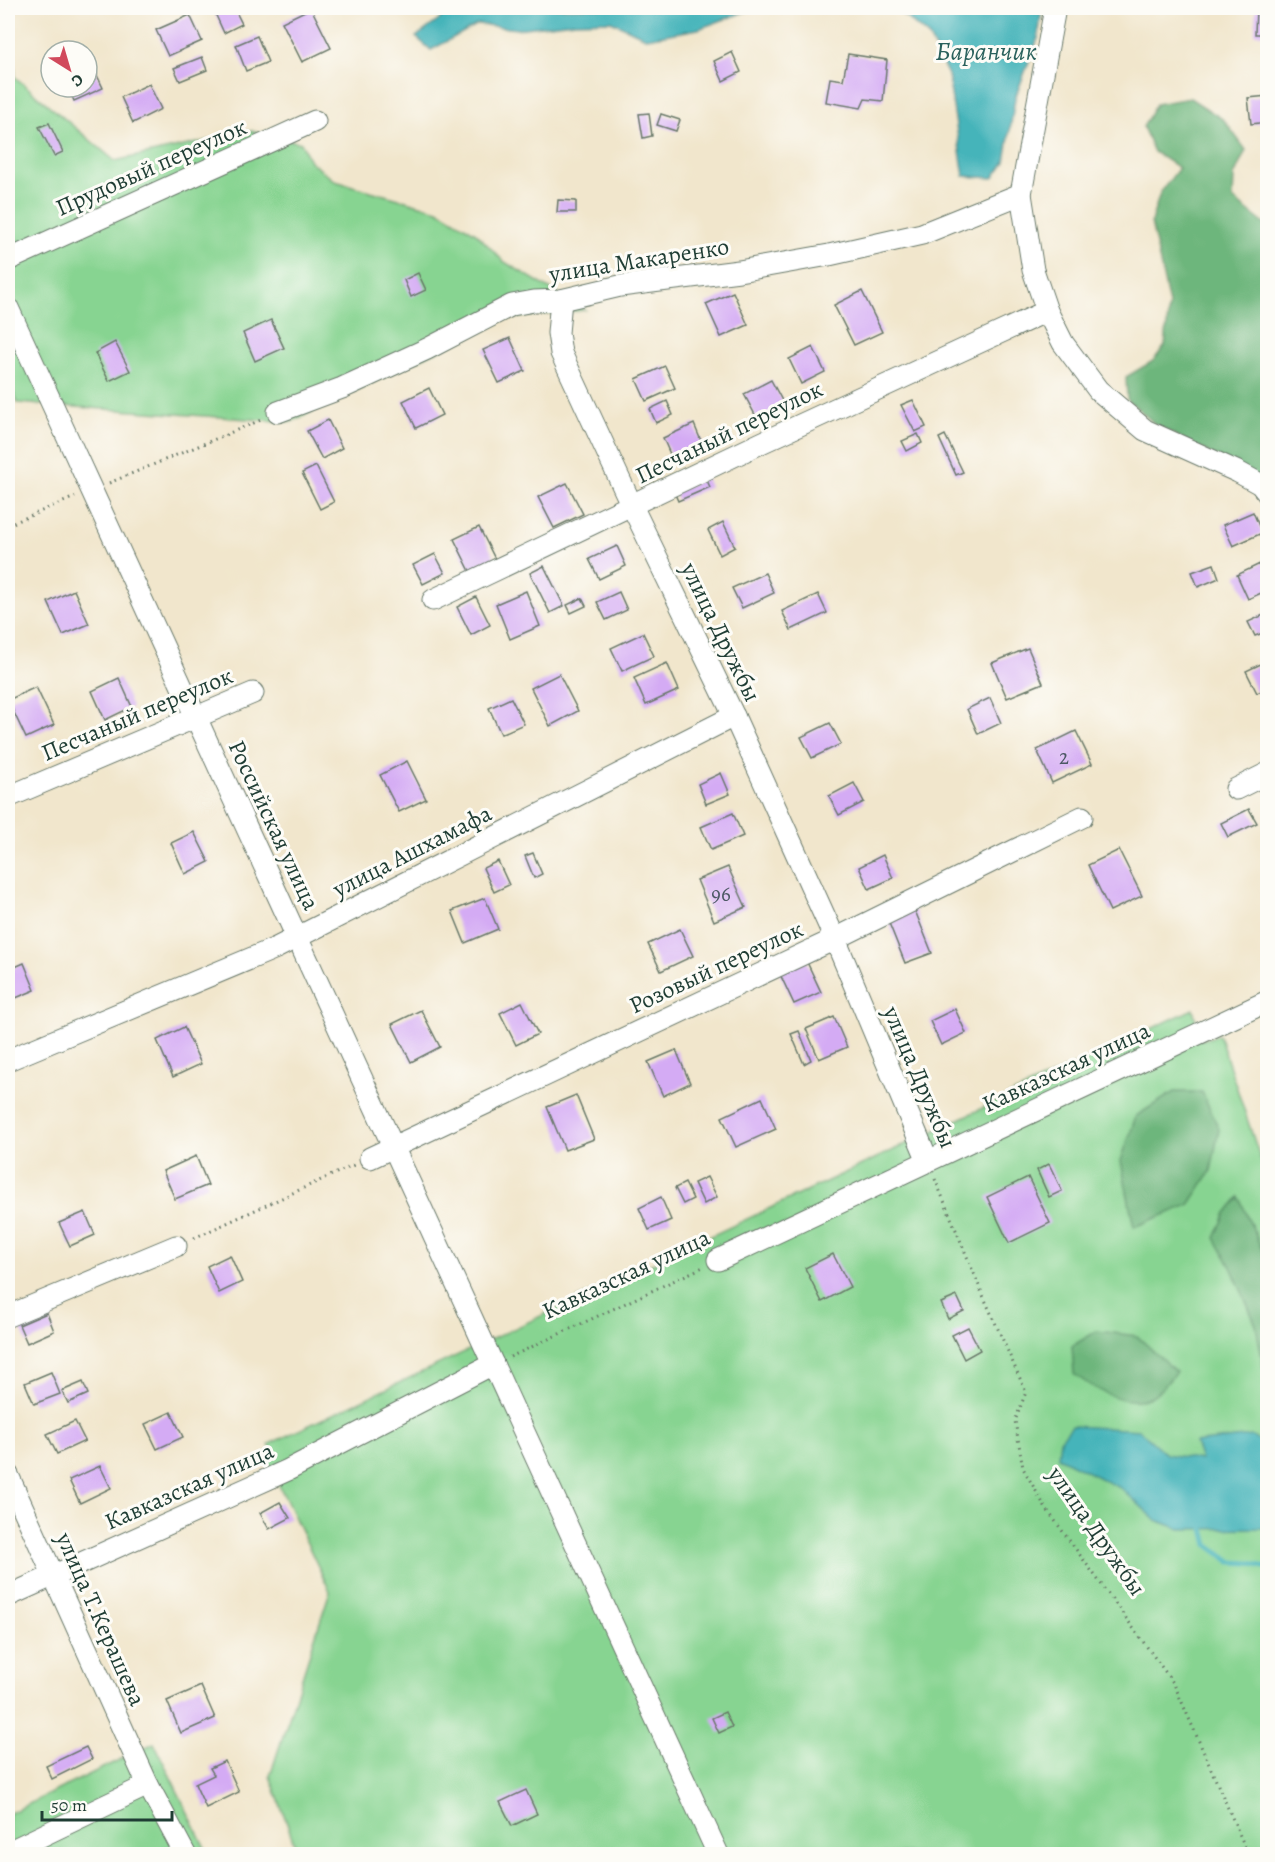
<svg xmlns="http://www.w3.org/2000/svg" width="1275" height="1862" viewBox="0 0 1275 1862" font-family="Alegreya,serif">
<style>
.green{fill:#87d491;stroke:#538862;stroke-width:1.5}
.forest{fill:#6db67b;stroke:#467a58;stroke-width:1.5}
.water{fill:#44b4ba;stroke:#327877;stroke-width:1.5}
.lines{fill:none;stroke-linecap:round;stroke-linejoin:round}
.stream{stroke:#44b4ba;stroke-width:5}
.building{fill:#d4abf4}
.minor-casing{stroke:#687869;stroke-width:23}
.path{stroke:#687869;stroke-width:3;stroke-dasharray:1.5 4.5;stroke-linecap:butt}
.minor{stroke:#fff;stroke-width:21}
.labels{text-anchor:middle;stroke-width:6;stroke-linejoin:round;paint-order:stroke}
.number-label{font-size:21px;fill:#4c5864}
.street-label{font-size:24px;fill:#1f3d34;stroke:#fdfcf7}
.water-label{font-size:26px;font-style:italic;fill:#2a615c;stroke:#fdfcf7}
</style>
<rect width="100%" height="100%" fill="#fdfcf7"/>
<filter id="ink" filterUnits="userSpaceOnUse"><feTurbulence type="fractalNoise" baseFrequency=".0167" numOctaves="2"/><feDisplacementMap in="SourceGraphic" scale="12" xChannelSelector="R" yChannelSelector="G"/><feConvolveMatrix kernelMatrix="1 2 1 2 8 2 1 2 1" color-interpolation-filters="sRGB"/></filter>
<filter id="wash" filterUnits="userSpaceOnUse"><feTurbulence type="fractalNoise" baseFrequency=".008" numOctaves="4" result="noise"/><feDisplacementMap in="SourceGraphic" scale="24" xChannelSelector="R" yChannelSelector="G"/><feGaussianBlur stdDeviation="1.35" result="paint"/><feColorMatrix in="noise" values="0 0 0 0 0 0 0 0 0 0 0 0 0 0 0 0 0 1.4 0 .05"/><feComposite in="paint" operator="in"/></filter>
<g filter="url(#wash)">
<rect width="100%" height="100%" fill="#f1e6cc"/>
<!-- green -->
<g class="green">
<path d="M8,8h3l4,69 100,84 137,-30 49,12 9,18 25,20 103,29 38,23 27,28 82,49 -82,9 -212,103 -273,-19 -10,-23z"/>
<path d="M1193,1009l8,31 18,-5 48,143v83l-13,-30 14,52 -1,571h-969l-28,-78 60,-185 -66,-137 8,-3 -3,-7z"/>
<path d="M154,1743l54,111h-200v-40z"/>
</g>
<!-- forest -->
<g class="forest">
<path d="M1190,98l34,22 22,30 -12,26 -1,23 34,27v257l-111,-58 -29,-26 -1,-22 27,-16 12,-15 4,-42 -18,-82 9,-29 19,-25 -25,-16 -11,-25 13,-23z"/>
<path d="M1174,1092h28l17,37 -8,42 -22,34 -55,22 -13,-66 15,-45z"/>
<path d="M1239,1197l28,64v125l-11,-61 -24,-56 -17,-31 11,-25z"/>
<path d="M1097,1331l40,5 39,36c-7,8 -17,22 -28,26 -25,9 -55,-10 -74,-24l-2,-28z"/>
</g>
<!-- water -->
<g class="water">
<path d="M450,8h305l-57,21 -51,9 -36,-17 -37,1 -57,7 -39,-5 -47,26 -15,-13 23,-17z"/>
<path d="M895,8h147l-4,30 -23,60 -10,64 -12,16 -29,-2 -16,-101 -19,-38z"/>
<path d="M1072,1426l67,4 27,24 35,6 -6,-17 56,-7 12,8h4v84l-87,1 -24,-9 -34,-31 -64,-32 2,-17z"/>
</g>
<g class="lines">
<!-- stream -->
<path class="stream" d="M1204,1529l4,16 23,17 19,1 18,5"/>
</g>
<g id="blocks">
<!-- building -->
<g class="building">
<path d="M222,8h12l8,16 -18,9 -10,-22z"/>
<path d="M311,8l20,40 -29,14 -20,-40z"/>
<path d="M1256,8h12v26h-13z"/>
<path d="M190,15l12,26 -34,15 -12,-26z"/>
<path d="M257,36l11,26 -22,9 -10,-26z"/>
<path d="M732,52l9,20 -18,9 -9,-20z"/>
<path d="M87,54l16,34 -29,13 -6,-14h19z"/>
<path d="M848,54l39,6 -4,41 -18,-2 -4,9 -35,-6 4,-24 13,2z"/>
<path d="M202,57l5,13 -27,11 -6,-13z"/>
<path d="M149,84l12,25 -28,14 -12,-26z"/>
<path d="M1268,96v26l-17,2 -3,-26z"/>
<path d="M649,113l3,23 -9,2 -4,-24z"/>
<path d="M661,114l19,6 -4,11 -19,-6z"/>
<path d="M49,123l14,29 -9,4 -15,-29z"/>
<path d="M558,200l18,1v11h-19z"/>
<path d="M418,273l8,17 -15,7 -7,-17z"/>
<path d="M862,291l20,41 -28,13 -20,-40z"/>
<path d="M733,292l15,33 -27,12 -15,-33z"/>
<path d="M271,320l13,28 -29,13 -12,-28z"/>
<path d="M510,338l15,33 -26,12 -16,-33z"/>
<path d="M115,342l15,29 -21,10 -14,-28z"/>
<path d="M813,347l12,25 -24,12 -12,-25z"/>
<path d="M665,366l10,22 -29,13 -10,-22z"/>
<path d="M771,380l16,30 -27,14 -16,-30z"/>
<path d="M429,388l13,27 -26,13 -13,-27z"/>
<path d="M913,400l13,27 -11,5 -14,-27z"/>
<path d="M667,401l6,14 -17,8 -6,-14z"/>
<path d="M328,420l14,28 -20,11 -15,-28z"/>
<path d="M694,424l10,24 -31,13 -10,-23z"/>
<path d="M918,434l4,9 -15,8 -5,-10z"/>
<path d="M945,435l18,37 -7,3 -17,-37z"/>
<path d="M316,466l18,36 -14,7 -18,-36z"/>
<path d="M706,478l4,9 -32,14 -4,-9z"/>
<path d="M567,483l16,31 -29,14 -16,-31z"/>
<path d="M1253,512l9,21 -29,13 -10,-21z"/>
<path d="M723,522l12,25 -15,8 -12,-25z"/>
<path d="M479,527l16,32 -25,12 -16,-32z"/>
<path d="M617,546l9,20 -27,13 -10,-20z"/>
<path d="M435,554l10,19 -22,11 -10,-19z"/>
<path d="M1268,560v30l-20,9 -11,-24z"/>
<path d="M1214,564l5,14 -21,9 -6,-15z"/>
<path d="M544,566l20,40 -14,7 -20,-40z"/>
<path d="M765,573l9,20 -32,15 -10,-20z"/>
<path d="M74,590l15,34 -26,11 -15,-33z"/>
<path d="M526,591l14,35 -30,13 -14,-35z"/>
<path d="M619,592l8,18 -21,10 -9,-18z"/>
<path d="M818,594l9,19 -36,17 -9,-19z"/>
<path d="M476,597l14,28 -19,10 -14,-28z"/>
<path d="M582,598l4,8 -15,7 -4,-8z"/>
<path d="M1268,613v18l-13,5 -7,-14z"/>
<path d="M643,633l11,23 -32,15 -11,-23z"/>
<path d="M1028,648l15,35 -36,15 -15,-35z"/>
<path d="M1265,662l3,4v22l-11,5 -11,-22z"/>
<path d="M667,663l12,27 -33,15 -12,-27z"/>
<path d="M559,674l19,37 -28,15 -19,-38z"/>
<path d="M119,678l13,29 -27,13 -13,-29z"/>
<path d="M36,687l18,38 -28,13 -18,-38z"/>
<path d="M511,698l13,26 -23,10 -12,-26z"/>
<path d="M990,698l11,25 -23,11 -11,-25z"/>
<path d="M830,723l11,21 -29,14 -11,-21z"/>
<path d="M1076,731l16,33 -40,19 -15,-33z"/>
<path d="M407,761l19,38 -27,13 -19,-37z"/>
<path d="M721,773l9,21 -24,10 -8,-20z"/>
<path d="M854,783l10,19 -25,13 -10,-19z"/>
<path d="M1249,809l8,14 -29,14 -7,-14z"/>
<path d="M733,813l10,23 -32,14 -10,-23z"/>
<path d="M194,832l15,30 -24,12 -14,-31z"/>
<path d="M1119,850l23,46 -32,15 -22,-46z"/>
<path d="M533,853l9,21 -8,4 -9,-22z"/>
<path d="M883,855l10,23 -24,11 -10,-22z"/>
<path d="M498,861l11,24 -15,7 -11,-24z"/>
<path d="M728,867l18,40 -32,14 -17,-41z"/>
<path d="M485,898l13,31 -33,14 -13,-32z"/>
<path d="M914,908l18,45 -27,10 -18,-45z"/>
<path d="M680,929l13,27 -32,15 -13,-27z"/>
<path d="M806,960l15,32 -27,12 -15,-32z"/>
<path d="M24,963l11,27 -24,10 -3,-9v-21z"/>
<path d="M522,1002l16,32 -22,11 -16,-32z"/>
<path d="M955,1009l11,24 -25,12 -11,-24z"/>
<path d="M421,1010l19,37 -29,15 -19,-38z"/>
<path d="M834,1017l13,30 -28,12 -13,-30z"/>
<path d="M184,1027l17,37 -28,13 -16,-37z"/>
<path d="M799,1031l12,29 -7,4 -13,-30z"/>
<path d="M676,1050l14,33 -27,13 -15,-34z"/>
<path d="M576,1095l18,44 -29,11 -18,-43z"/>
<path d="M762,1098l14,31 -40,18 -14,-30z"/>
<path d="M196,1156l12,29 -33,14 -12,-28z"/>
<path d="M1049,1164l13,27 -13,6 -12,-27z"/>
<path d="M707,1177l10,20 -13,7 -10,-21z"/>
<path d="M1028,1177l22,46 -41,20 -22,-46z"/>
<path d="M685,1183l8,16 -10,5 -8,-16z"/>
<path d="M661,1197l10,23 -22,10 -10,-22z"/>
<path d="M85,1212l10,23 -25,11 -11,-23z"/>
<path d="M833,1254l17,33 -28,15 -17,-34z"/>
<path d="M230,1255l12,27 -23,11 -12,-27z"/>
<path d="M957,1296l7,15 -16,8 -7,-16z"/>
<path d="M47,1313l7,18 -27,12 -8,-18z"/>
<path d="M968,1327l12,23 -16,9 -12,-24z"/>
<path d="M51,1372l9,22 -26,10 -9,-21z"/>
<path d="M83,1382l5,12 -20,9 -6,-12z"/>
<path d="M171,1412l12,25 -26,12 -12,-25z"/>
<path d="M75,1421l10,20 -28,13 -10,-20z"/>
<path d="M100,1466l11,22 -31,15 -11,-23z"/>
<path d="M280,1502l10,16 -21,11 -9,-16z"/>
<path d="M201,1686l14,32 -34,15 -14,-32z"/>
<path d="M725,1712l7,15 -13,6 -7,-15z"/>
<path d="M86,1747l6,12 -40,20 -6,-13z"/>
<path d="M225,1761l14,31 -33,16 -11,-24 19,-9 -4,-7z"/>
<path d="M526,1790l11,24 -25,12 -12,-24z"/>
</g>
</g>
</g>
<g filter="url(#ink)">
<use href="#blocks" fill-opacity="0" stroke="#687869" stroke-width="1.5"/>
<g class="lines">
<defs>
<g id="minor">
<path d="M1055,8l-34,186 12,76 14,41 16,32 35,47 47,40 93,42 22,12 8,10"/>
<path d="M8,260l307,-139"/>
<path d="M561,300l-3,33 3,20 71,153 102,210 101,223 93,222"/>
<path d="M8,308l710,1546"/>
<path d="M278,412l64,-24 85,-39 85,-44 22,-4 27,-1 59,-14 119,-15 90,-16 93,-21 99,-40"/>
<path d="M433,600l328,-157 286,-132"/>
<path d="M1236,789l32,-16"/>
<path d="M8,797l245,-104"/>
<path d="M8,1060l268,-112 458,-232"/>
<path d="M370,1158l465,-219 247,-122"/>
<path d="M718,1260l550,-259"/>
<path d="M8,1316l168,-70"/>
<path d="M8,1475l140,310 37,69"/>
<path d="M8,1596l280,-126 205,-106"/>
<path d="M8,1852l140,-67"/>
</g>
</defs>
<!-- minor casing -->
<use href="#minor" class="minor-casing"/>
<!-- path -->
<g class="path">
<path d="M109,483l152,-63"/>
<path d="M8,525l67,-28"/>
<path d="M935,1179l47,114 44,99 -11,29 8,47 22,39 129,177 74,170"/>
<path d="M194,1238l160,-73"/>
<path d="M510,1357l193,-90"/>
</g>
<!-- minor -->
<use href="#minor" class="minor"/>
</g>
</g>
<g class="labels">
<!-- number labels -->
<g class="number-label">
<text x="1064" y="764">2</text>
<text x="721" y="901">96</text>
</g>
<!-- street labels -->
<g class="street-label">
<text transform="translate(151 167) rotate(-24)" y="8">Прудовый переулок</text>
<text transform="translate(639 260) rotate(-9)" y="8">улица Макаренко</text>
<text transform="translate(729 432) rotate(-26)" y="8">Песчаный переулок</text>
<text transform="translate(721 632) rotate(64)" y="8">улица Дружбы</text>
<text transform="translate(137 714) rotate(-23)" y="8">Песчаный переулок</text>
<text transform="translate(274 825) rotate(65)" y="8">Российская улица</text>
<text transform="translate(412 851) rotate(-27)" y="8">улица Ашхамафа</text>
<text transform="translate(716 967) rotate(-25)" y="8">Розовый переулок</text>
<text transform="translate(1066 1067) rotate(-25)" y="8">Кавказcкая улица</text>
<text transform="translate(920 1077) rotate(67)" y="8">улица Дружбы</text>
<text transform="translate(626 1274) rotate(-25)" y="8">Кавказcкая улица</text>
<text transform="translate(189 1486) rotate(-24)" y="8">Кавказcкая улица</text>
<text transform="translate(1097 1531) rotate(55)" y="8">улица Дружбы</text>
<text transform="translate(101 1619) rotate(66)" y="8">улица Т.Керашева</text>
</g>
<!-- water labels -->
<g class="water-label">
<text x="986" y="60">Баранчик</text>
</g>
</g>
<!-- margin -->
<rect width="1275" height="1862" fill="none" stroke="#fdfcf7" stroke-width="30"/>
<!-- north arrow -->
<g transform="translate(69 69) rotate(143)"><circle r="28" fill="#fdfcf7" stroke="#a4b0a9" stroke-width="1.5"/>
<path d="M0-4.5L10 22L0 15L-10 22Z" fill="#d1495b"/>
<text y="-9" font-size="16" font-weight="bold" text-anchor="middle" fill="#1f3d34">С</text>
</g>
<!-- scale -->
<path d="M42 1811v9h130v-9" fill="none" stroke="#1f3d34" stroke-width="3"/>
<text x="51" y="1811" font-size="18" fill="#1f3d34" stroke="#fdfcf7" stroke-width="4.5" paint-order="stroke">50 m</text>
</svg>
